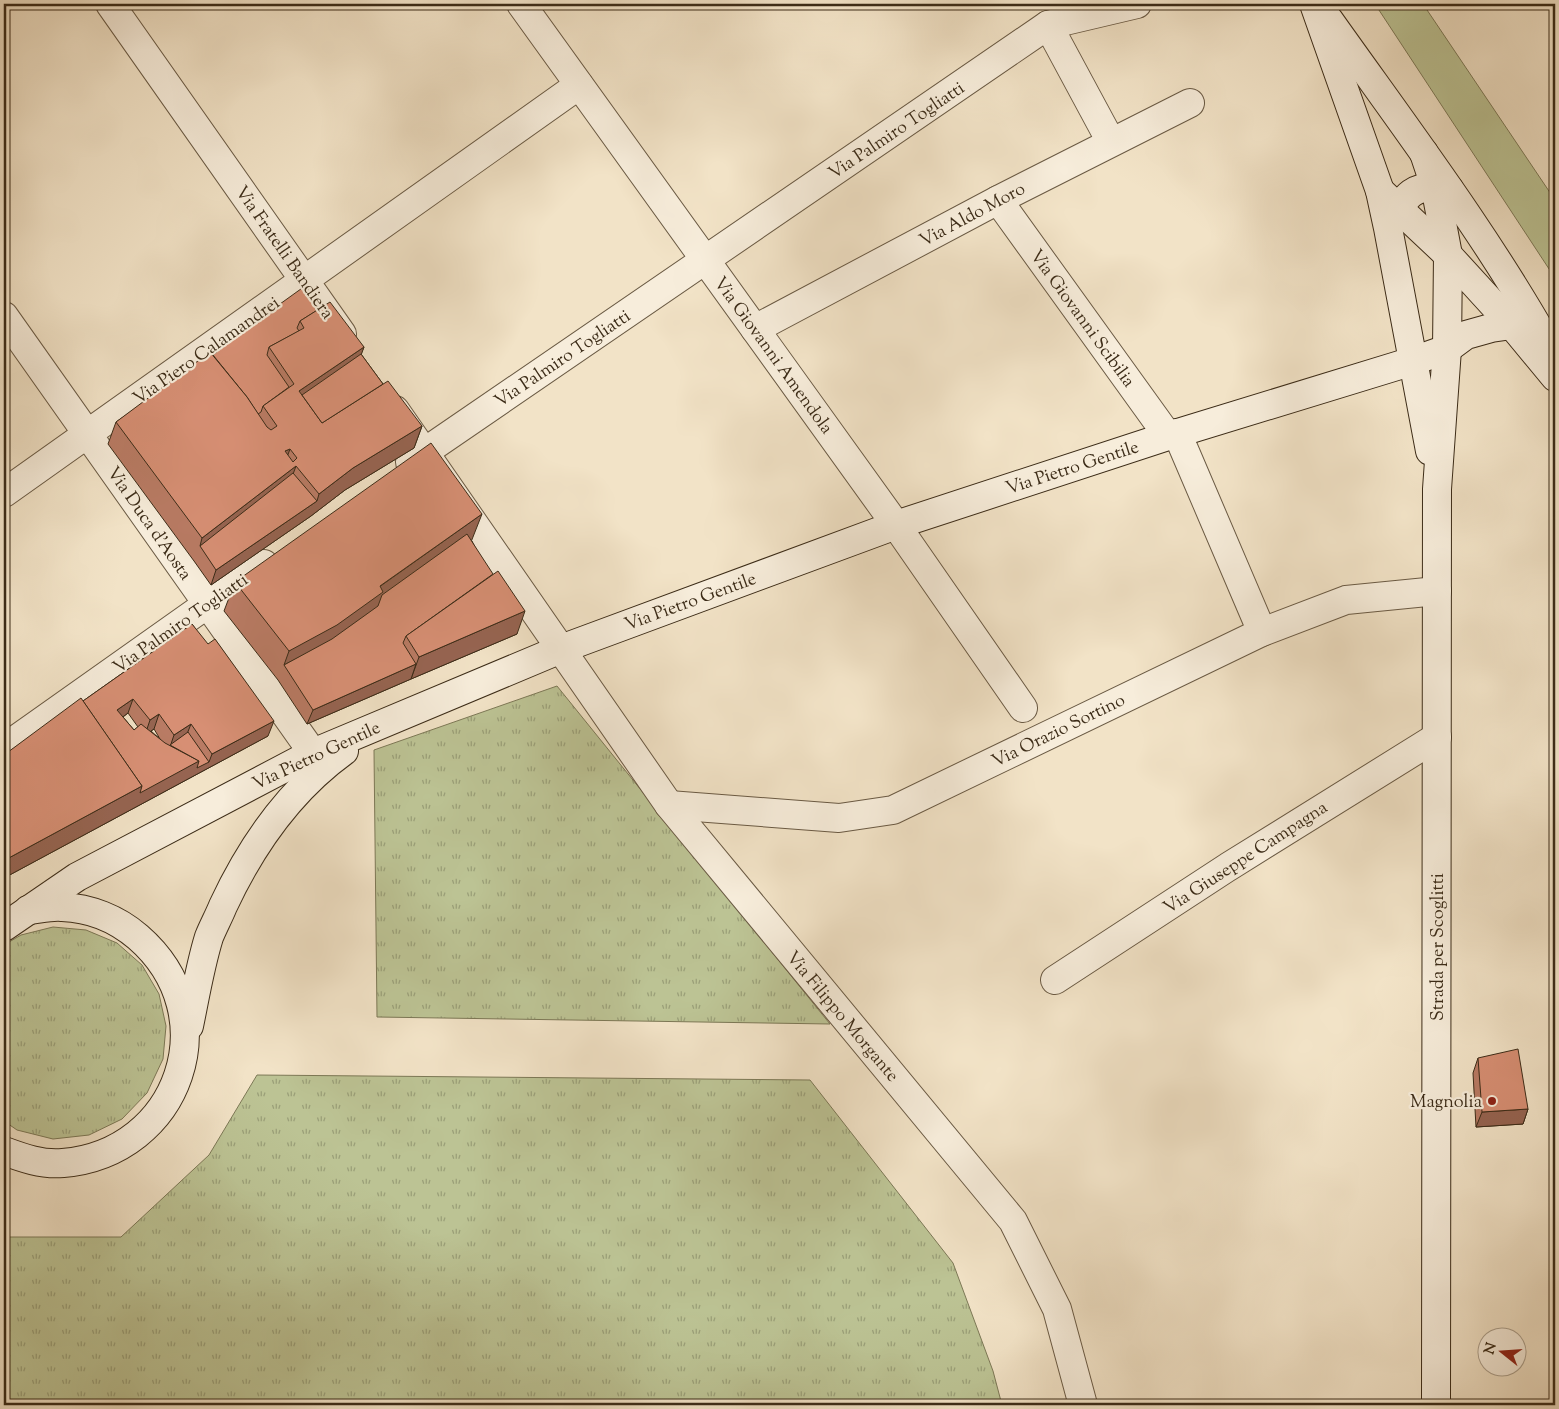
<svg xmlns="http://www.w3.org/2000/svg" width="1559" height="1409" viewBox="0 0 1559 1409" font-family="'Sorts Mill Goudy',serif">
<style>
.grass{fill:url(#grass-tufts);stroke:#7c7856}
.garden{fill:#bcc394;stroke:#7c7856}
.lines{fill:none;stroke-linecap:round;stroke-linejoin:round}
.street-casing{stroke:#6a5a44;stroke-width:30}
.secondary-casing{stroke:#3c2c18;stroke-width:30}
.street{stroke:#f7eddb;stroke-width:28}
.secondary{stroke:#f7eddb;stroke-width:28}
.wall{fill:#b97b64;stroke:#3c2c18;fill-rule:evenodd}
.shaded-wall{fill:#966451;stroke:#3c2c18}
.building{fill:#d78f74;stroke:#3c2c18;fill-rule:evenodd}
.poi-dot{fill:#8f2418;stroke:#f7eddb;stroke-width:2}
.labels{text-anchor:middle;stroke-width:4.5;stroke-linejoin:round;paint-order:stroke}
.street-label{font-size:18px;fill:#3c2c18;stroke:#f7eddb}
.poi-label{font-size:18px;fill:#3c2c18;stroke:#f7eddb;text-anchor:end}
</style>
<defs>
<pattern id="grass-tufts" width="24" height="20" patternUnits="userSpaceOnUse" patternTransform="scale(1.25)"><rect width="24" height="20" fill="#bcc394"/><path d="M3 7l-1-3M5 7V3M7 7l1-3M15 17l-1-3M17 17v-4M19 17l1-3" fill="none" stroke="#9a9f78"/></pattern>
</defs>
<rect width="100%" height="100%" fill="#f2e3c7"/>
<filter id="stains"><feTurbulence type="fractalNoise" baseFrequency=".004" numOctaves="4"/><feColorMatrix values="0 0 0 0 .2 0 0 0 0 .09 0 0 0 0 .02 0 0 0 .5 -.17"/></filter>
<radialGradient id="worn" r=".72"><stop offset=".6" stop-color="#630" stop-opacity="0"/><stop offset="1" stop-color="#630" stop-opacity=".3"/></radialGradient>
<!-- grass -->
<g class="grass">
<path d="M557,686l273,338 -453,-7 -3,-267z"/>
<path d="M53,927l33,3 31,13 25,22 17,29 7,32 -3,33 -16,34 -25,26 -33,16 -36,4 -36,-9 -13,-9v-176l17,-10z"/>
<path d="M257,1075l553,5 143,183 40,108 9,34h-998v-168h117l88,-82z"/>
</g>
<!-- garden -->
<path class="garden" d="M1375,4h48l132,196v78z"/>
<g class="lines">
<defs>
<g id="street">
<path d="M110,4l232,330"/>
<path d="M521,4l375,521 127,183"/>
<path d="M1048,25l63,117"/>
<path d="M998,200l170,236"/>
<path d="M4,316l318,450"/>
<path d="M755,329l243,-129 192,-97"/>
<path d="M395,410l274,395 344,416 44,88 26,96"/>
<path d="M1177,433l85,199"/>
<path d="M410,462l638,-437 89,-21"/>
<path d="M4,493l575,-408"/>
<path d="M4,748l260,-184"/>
<path d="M669,805l170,13 54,-8 369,-178 84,-32 91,-9"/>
<path d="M1055,980l173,-113 209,-130"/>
</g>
<g id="secondary">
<path d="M1314,4l66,187 8,37 42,223"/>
<path d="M1329,20c78,110 161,219 226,337"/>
<path d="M1424,153l11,33 13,69 -1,94 -10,140 -1,916"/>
<path d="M1380,191l68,64 64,70 43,52"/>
<path d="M1390,225c15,-30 23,-43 59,-36"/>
<path d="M4,927l73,-50 236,-124 248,-104 335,-124 272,-89 245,-75 34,-12 19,-14 25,-7 21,-3"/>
<path d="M189,1026c6,-29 11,-60 20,-89 4,-10 10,-21 14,-31 28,-60 67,-116 121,-155"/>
<path d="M4,1151c19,7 38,14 59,12 117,-10 165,-148 75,-226 -21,-18 -48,-29 -76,-30 -11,-1 -23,2 -34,3"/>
</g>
</defs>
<!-- street casing -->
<use href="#street" class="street-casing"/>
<!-- secondary casing -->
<use href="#secondary" class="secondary-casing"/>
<!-- street -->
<use href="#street" class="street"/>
<!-- secondary -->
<use href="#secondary" class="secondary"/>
</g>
<!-- wall -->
<g class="wall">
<path d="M324,306l40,41 -3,7 22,30 39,42 -8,22 -69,42 -34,26 -100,69 -17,-24 -86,-117 8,-22 97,-67z"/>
<path d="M472,541l45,93 -106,45 -104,45 -29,-44 -54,-69 11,-29z"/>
<path d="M192,624l76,112 -264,142v-123l79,-54zM128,713l10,14 -4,3 -11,-13zM154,729l6,10 -9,-8z"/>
<path d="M1478,1058l50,51 -5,15 -47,3 -3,-54z"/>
</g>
<!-- shaded-wall -->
<g class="shaded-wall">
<path d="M364,347l-8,22 -54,37 -3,-15z"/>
<path d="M422,426l-8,22 -69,42 -34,26 -100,69 5,-15 101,-69 2,-7 34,-26z"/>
<path d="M290,449l-8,22 3,-20z"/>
<path d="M296,466l-8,22 -88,58 2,-8z"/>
<path d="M482,514l-11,28 -98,78 -89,45 5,-14z"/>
<path d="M525,611l-8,23 -106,45 8,-22z"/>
<path d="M416,664l-5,15 -104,45 6,-14z"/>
<path d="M133,699l-5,14 -16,12 5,-15z"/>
<path d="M159,714l-5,15 -9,6 5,-15z"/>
<path d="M274,721l-6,15 -264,142v-16l1,-2 137,-74 57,-25 10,1 3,-8z"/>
<path d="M191,724l-6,15 -16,11 5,-15z"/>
<path d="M1528,1109l-5,15 -47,3 6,-15z"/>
</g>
<!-- building -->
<g class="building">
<path d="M305,286l19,20 -24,15 -3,7 2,3 -30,16 -2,8 22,32 -26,19 -2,6 -3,2 -11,-17 -34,-42 35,-28z"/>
<path d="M330,302l34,45 -65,44 23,32 66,-42 34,45 -69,42 -34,26 -23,-28 -94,72 -86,-116 94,-70 37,45 20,30 4,3 6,-4 -14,-20 31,-22 -25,-37 35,-19 -4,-7zM290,449l7,9 -4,4 -8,-11z"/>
<path d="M361,354l22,30 -61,39 -20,-28z"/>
<path d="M431,443l51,71 -102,72 3,6 -46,33 -48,26 -54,-69z"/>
<path d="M293,473l24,28 -101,69 -16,-24z"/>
<path d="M467,534l26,40 -87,62 -3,7 13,21 -103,46 -29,-45 48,-26 46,-33 4,-11z"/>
<path d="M498,571l27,40 -106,46 -13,-21z"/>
<path d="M192,624l16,20 7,-5 59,82 -62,33 -21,-30 -17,11 -15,-21 -9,6 -17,-21 -16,11 17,20 7,-6 24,19 34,18 -59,32 2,-7 -59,-85z"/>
<path d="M81,698l61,88 -137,74 -1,-2v-103z"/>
<path d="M188,732l21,30 -12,6 2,-7 -29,-16z"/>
<path d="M1518,1049l10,60 -46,3 -4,-54z"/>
</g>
<!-- markers -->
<circle class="poi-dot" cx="1492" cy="1101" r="5"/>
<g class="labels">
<!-- street labels -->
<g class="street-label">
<text transform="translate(896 130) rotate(-34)" y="6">Via Palmiro Togliatti</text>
<text transform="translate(972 214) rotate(-28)" y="6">Via Aldo Moro</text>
<text transform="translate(285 252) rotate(55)" y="6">Via Fratelli Bandiera</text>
<text transform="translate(1083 318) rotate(54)" y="6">Via Giovanni Scibilia</text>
<text transform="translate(206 350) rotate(-35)" y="6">Via Piero Calamandrei</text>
<text transform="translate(774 355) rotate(54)" y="6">Via Giovanni Amendola</text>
<text transform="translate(562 358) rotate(-34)" y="6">Via Palmiro Togliatti</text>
<text transform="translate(1072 467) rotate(-18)" y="6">Via Pietro Gentile</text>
<text transform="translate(150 523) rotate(55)" y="6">Via Duca d'Aosta</text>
<text transform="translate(690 601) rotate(-20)" y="6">Via Pietro Gentile</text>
<text transform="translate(180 623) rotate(-35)" y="6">Via Palmiro Togliatti</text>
<text transform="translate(1058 730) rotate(-26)" y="6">Via Orazio Sortino</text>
<text transform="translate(316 755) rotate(-25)" y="6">Via Pietro Gentile</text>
<text transform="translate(1245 857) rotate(-33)" y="6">Via Giuseppe Campagna</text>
<text transform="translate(1437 947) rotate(-90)" y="6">Strada per Scoglitti</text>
<text transform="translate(843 1016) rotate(50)" y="6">Via Filippo Morgante</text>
</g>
<!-- poi labels -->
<g class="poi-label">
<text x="1482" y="1107">Magnolia</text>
</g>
</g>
<!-- margin -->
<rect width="1559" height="1409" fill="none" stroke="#f2e3c7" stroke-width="20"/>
<rect x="5" y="5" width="1549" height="1399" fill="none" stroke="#3c2c18" stroke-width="2.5"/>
<rect x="10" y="10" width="1539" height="1389" fill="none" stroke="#3c2c18"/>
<!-- north arrow -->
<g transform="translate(1502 1352) rotate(287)"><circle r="24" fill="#f7eddb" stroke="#aca08d"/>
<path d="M0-4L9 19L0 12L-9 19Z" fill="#8f2418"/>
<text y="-8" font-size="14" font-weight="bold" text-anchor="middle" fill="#3c2c18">N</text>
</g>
<rect width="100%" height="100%" filter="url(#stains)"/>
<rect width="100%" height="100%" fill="url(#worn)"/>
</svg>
